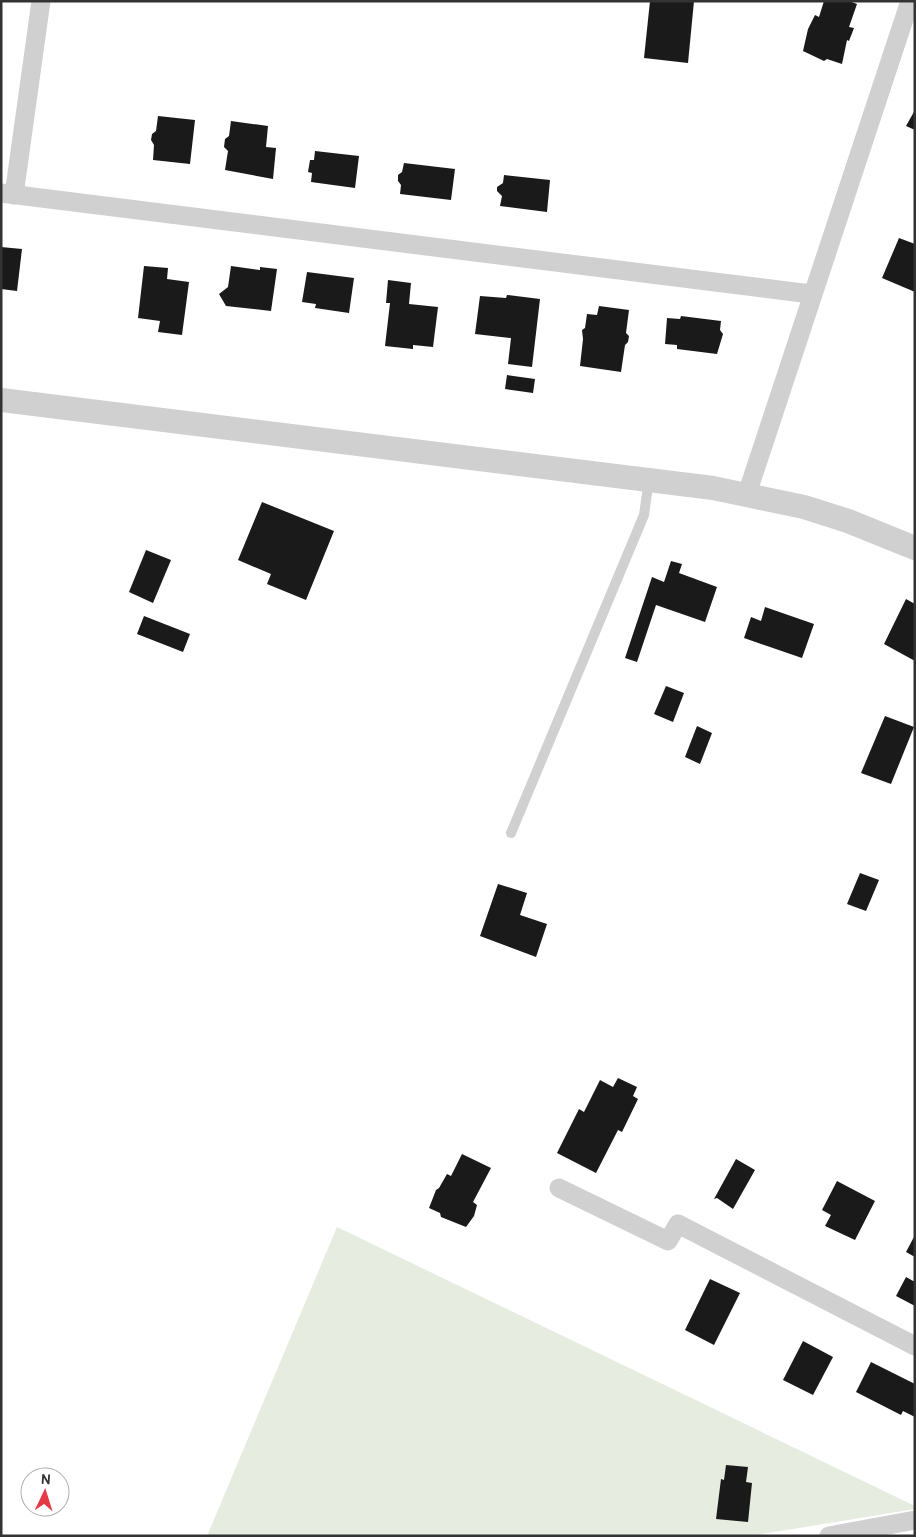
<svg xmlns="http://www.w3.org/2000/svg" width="916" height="1537" viewBox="0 0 916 1537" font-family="Overpass,sans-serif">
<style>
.green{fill:#e6ecdf}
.building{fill:#1a1a1a}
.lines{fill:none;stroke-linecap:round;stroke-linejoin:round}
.service{stroke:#d0d0d0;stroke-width:10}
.minor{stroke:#d0d0d0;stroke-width:19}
.tertiary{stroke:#d0d0d0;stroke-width:24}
</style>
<rect width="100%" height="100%" fill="#fff"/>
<!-- green -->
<path class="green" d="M337,1227l578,279v3l-165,27h-543z"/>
<!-- building -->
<g class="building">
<path d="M650,1h44l-6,62 -44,-5z"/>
<path d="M824,1h25l8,3 -8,23 5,1 -5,13 -2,-1 -5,24 -15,-5 -3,2 -21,-10 5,-22 7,-14 4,2z"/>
<path d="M915,110v20l-9,-4z"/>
<path d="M158,116l37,4 -5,44 -37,-4 1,-15 -3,-5 1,-6 4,-3z"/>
<path d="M231,121l37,5 -2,21 10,1 -3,31 -48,-9 3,-19 -4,-4 1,-8 4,-3z"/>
<path d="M315,151l44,5 -4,32 -44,-6 1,-9 -4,-1 2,-12h4z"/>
<path d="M404,163l51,6 -4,31 -51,-6 1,-9 -3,-4v-6l4,-3z"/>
<path d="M504,175l46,5 -3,32 -47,-6 2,-10 -5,-5v-4l6,-4z"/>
<path d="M899,238l16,6v48l-33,-14z"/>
<path d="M1,247l21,2 -5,42 -16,-2z"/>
<path d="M144,266l24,2 -1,11 22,3 -7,53 -24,-3 2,-11 -22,-3z"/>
<path d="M231,266l29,4v-3l17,2 -6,42 -45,-5 -7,-12 9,-7z"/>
<path d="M307,272l47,6 -5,35 -34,-5 1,-4 -14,-2z"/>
<path d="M388,280l23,3 -2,21 29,3 -5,40 -20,-2v4l-28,-3 5,-43h-4z"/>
<path d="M507,295l33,4 -8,68 -24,-3 3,-26 -36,-4 5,-38 26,2z"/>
<path d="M599,306l30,4 -3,23 3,3 -1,6 -3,3 -4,27 -41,-6 3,-27 -1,-9 3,-2 2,-14 10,1z"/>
<path d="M681,316l40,5 -1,9 3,4 -6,20 -40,-5v-4l-12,-1 2,-26 13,1z"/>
<path d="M507,375l28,4 -2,14 -28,-4z"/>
<path d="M262,502l72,29 -28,69 -39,-16 4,-10 -33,-14z"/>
<path d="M146,550l25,10 -18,43 -24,-11z"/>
<path d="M671,561l11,3 -3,9 38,14 -12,35 -49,-17 -19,57 -12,-4 27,-81 12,5z"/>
<path d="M906,599l9,5v57l-31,-17z"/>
<path d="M765,607l49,17 -12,34 -58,-20 7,-21 10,4z"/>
<path d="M144,616l46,18 -7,18 -46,-18z"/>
<path d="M666,686l18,7 -11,29 -19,-8z"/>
<path d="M885,716l29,11 -23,57 -30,-11z"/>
<path d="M697,726l15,7 -12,31 -15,-7z"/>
<path d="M860,873l19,7 -13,31 -19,-7z"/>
<path d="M498,884l29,9 -7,22 27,9 -11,33 -56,-21z"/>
<path d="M618,1078l19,9 -4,9 5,3 -16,33 -4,-2 -22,43 -39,-20 22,-44 5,3 16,-32 13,7z"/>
<path d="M462,1154l29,14 -18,34 4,3 -3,11 -8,11 -25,-10 -1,-4 -11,-5 7,-18 3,-2 8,-14 4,2z"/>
<path d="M736,1159l19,11 -22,39 -16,-11 -3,1z"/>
<path d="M837,1181l38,20 -20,39 -30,-14 6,-11 -9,-5z"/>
<path d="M915,1235v22l-9,-5z"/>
<path d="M906,1277l9,5v24l-19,-10z"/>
<path d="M710,1279l30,14 -26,52 -29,-15z"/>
<path d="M803,1341l30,16 -20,38 -30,-15z"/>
<path d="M871,1362l44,22v33l-12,-6 -2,4 -45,-23z"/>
<path d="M726,1465l22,2 -2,15 6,1 -4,39 -32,-3 5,-40 3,1z"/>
</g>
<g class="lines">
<!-- service -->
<path class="service" d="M511,833l133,-318 5,-36"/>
<!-- minor -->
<g class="minor">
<path d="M1,193l810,101"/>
<path d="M14,195l27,-194"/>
<path d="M747,494l163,-493"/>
<path d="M559,1188l109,53 10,-17 237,122"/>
<path d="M829,1536l86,-16"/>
</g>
<!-- tertiary -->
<path class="tertiary" d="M1,400l712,88 91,19 44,14 67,27"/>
</g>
<!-- border -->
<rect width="916" height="1537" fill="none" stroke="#333333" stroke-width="5"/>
<!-- north arrow -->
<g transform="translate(45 1492) rotate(4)"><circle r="24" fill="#ffffff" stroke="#adadad"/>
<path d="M0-4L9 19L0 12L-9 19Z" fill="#e63946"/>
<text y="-8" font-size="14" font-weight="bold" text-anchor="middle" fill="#333333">N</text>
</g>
</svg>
